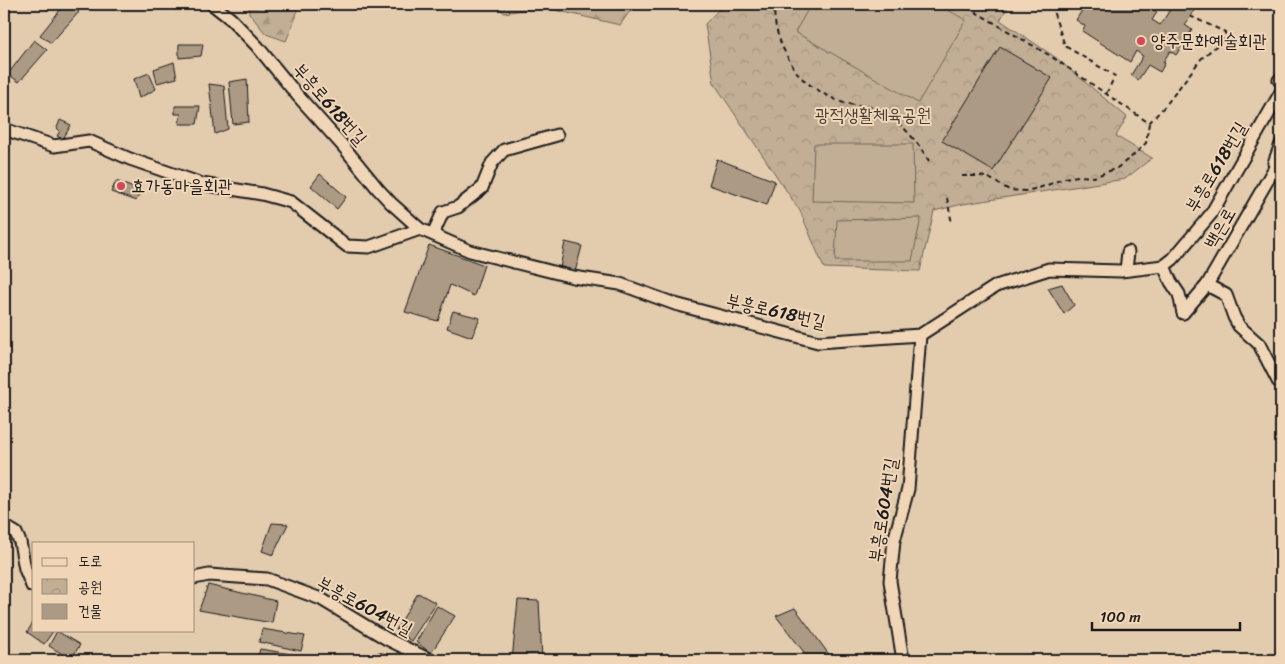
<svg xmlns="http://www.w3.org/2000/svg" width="1285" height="664" viewBox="0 0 1285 664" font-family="Sriracha,'Poor Story',sans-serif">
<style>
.forest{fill:url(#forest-firs);stroke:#6f6558}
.park{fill:url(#park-crowns);stroke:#6f6558}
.pitch{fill:#c2ae95;stroke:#6f6558}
.building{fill:#ac9a85;stroke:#1c1c1c}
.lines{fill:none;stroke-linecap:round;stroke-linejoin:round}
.minor-casing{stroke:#1c1c1c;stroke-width:15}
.path{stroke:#1c1c1c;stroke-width:2;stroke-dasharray:5 4;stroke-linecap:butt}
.minor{stroke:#f0d6b7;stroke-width:11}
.poi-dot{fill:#d1495b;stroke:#f0d6b7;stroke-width:2}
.labels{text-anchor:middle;stroke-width:4;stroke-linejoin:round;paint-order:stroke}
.poi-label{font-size:18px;fill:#1c1c1c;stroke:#f0d6b7;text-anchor:start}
.street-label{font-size:18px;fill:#1c1c1c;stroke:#f0d6b7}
.park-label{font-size:18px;fill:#46403a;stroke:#f0d6b7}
</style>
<defs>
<pattern id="forest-firs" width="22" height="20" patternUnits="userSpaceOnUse" patternTransform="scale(1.25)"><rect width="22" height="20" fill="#c2ae95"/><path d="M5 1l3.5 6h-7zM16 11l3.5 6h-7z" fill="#a69580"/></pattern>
<pattern id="park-crowns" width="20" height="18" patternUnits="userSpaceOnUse" patternTransform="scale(1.25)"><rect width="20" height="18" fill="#c2ae95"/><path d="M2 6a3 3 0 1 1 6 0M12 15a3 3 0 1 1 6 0" fill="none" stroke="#a69580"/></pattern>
</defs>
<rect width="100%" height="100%" fill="#e3cbae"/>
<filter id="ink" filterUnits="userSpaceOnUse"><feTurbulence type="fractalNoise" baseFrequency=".02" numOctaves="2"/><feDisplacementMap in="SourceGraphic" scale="10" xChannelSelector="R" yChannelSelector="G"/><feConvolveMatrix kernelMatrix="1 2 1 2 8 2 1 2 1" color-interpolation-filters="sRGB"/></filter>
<g filter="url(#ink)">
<!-- forest -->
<g class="forest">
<path d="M249,4h49l-2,13 -10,24 -20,-7 -17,-21z"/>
<path d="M498,4h137l-15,21 -78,-18 -38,6z"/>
</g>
<!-- park -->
<path class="park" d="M724,4h286l-10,16 55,37 72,60 -11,19 36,22 -27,21 -162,25 -29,7 -14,60 -96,-3 -24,-57 -86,-128 -9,-59z"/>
<!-- pitch -->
<g class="pitch">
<path d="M811,4h126l29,16 -48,83 -123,-71z"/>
<path d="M814,144h99l1,59 -102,-2z"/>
<path d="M921,218l-9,43h-77l2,-41z"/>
</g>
<!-- building -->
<g class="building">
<path d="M65,4h5l9,8 -28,31 -11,-8z"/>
<path d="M1086,4h58l13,8 -5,8 8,5 10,-15 -4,-6h32l-13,21 7,5 -16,25 -6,-4 -7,11 2,1 -5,9 -12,-7 -10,15 -7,-5 12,-19 -7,-5 -6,11 -48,-31 3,-5 -9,-6z"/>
<path d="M34,40l13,10 -28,32 -11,-8z"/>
<path d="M179,44h24l-2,12 -22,2z"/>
<path d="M1000,47l52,31 -59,93 -51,-30z"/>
<path d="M174,62l3,16 -20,5 -3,-14z"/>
<path d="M149,73l7,16 -17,9 -5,-19z"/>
<path d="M247,79l2,43 -16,2 -4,-42z"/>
<path d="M209,84l15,2 4,43 -13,5z"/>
<path d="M175,106h25l-3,18h-18l2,-10h-6z"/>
<path d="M60,120l11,5 -8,14 -6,-3 3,-5 -3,-3z"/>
<path d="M717,159l58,22 -8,24 -58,-20z"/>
<path d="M320,174l26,23 -9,12 -26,-23z"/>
<path d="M116,181l25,10 -5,10 -25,-9z"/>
<path d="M565,242l17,4 -7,26 -15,-4z"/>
<path d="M429,245l55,20 -10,31 -24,-11 -12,36 -33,-9z"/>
<path d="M1062,284l12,21 -10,9 -16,-26z"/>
<path d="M453,311l27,7 -8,19 -25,-9z"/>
<path d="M272,523l16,1 -15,31 -11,-4z"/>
<path d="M208,585l68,16 -4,22 -73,-13z"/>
<path d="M418,593l18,10 -25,38 -15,-11z"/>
<path d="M518,600l21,1 3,59h-30z"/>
<path d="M437,606l18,10 -24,37 -15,-11z"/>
<path d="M795,608l38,52h-23l-34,-44z"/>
<path d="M34,621v9h20l-10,14 -17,-12z"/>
<path d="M262,629l43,7 -4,15 -42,-9z"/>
<path d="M57,631l23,14 -9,14 -22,-13z"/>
<path d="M260,649l43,7 -1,4h-45z"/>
<path d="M378,652l31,8h-33z"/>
</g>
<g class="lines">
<defs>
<g id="minor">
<path d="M212,4l19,15 26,27 41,50 45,50 35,43 13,14 29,26 50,22 103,26 47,7 55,20 143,38 102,-7 76,-49 53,-17 72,2 43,-5 9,-7 38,-45 70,-122"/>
<path d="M1279,80l2,1"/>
<path d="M4,129l50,17 35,-5 41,18 72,25 60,10 29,8 56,44 22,1 51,-18"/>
<path d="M1274,163l7,-19"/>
<path d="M433,234l10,-22 15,-5 24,-19 10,-25 12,-13 53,-15"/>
<path d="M1164,266l7,16 8,12 4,19"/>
<path d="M1126,270l2,-18"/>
<path d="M1207,285l19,10 8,22 5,9 20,18 19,37 3,2"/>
<path d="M1183,313l24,-28 74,-128"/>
<path d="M4,526l12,7 4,9 5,27 7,17h2"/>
<path d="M194,578l15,-3 58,4 54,20 66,40 43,21"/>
<path d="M903,660l-13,-79 4,-40 14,-52 12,-154"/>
</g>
</defs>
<!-- minor casing -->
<use href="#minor" class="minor-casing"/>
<!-- path -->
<g class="path">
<path d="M775,4c-4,23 10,53 24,71 8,10 32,24 45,28 12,3 27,2 38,8 18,10 37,32 47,50"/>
<path d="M1056,4l-2,10 11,32 50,30 -9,18"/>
<path d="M1190,16l35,16v6"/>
<path d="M1149,123l17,-18 35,-46 24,-21 22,7"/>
<path d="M962,176h18l9,2 20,12 18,1 18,-5 20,-8 13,-2 16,1 23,-9 18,-14 11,-11 3,-20 -100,-68 -87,-51"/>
<path d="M947,198l5,26"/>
</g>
<!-- minor -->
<use href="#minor" class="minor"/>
</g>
</g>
<!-- markers -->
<g class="poi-dot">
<circle cx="1141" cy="41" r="5"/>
<circle cx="121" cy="186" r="5"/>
</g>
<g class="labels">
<!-- poi labels -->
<g class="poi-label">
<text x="1151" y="47">양주문화예술회관</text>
<text x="131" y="192">효가동마을회관</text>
</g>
<!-- street labels -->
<g class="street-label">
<text transform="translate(330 104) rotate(49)" y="6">부흥로618번길</text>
<text transform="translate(1216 167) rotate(-59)" y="6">부흥로618번길</text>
<text transform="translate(1220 228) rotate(-60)" y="6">백은로</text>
<text transform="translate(776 311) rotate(13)" y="6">부흥로618번길</text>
<text transform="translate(883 510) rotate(-81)" y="6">부흥로604번길</text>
<text transform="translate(365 606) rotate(28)" y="6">부흥로604번길</text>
</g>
<!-- park labels -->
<g class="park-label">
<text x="873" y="121">광적생활체육공원</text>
</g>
</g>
<!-- margin -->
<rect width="1285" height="664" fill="none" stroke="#f0d6b7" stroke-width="20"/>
<rect x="10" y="10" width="1265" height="644" fill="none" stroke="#1c1c1c" stroke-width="2" filter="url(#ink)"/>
<!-- legend -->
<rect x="32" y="542" width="162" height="90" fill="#f0d6b7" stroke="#9b8c79"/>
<rect x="42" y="558" width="25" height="8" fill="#f0d6b7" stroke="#9b8c79"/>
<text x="78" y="566" font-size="15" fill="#1c1c1c">도로</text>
<rect x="42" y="579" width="25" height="15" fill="url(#park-crowns)" stroke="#9b8c79"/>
<text x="78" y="592" font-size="15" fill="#1c1c1c">공원</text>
<rect x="42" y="604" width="25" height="15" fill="#ac9a85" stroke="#9b8c79"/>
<text x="78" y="616" font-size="15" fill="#1c1c1c">건물</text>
<!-- scale -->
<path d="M1092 622v8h148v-8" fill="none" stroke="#1c1c1c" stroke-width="2.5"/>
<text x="1100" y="622" font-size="15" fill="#1c1c1c" stroke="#f0d6b7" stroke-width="4" paint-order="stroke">100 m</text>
</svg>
